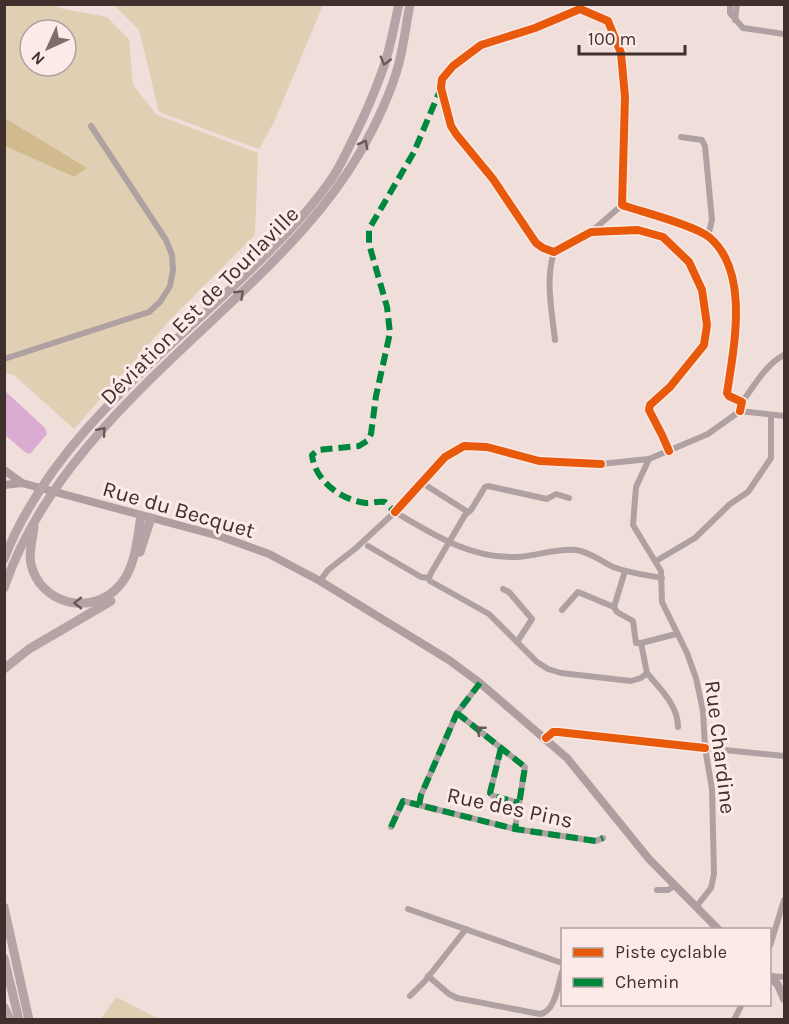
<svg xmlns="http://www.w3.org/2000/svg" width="789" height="1024" viewBox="0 0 789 1024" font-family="Karla,sans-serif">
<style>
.green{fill:#e1cfb3;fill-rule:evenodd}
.forest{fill:#d1bb8e}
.water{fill:#dbabd1}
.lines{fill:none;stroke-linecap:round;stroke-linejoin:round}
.minor{stroke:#afa1a2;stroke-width:6}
.secondary{stroke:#af9ea0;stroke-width:8}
.trunk{stroke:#b5a4a6;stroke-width:9}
.quiet{stroke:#00873e;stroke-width:6;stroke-dasharray:12 6;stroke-linecap:butt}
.cycleway-casing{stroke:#fbeae7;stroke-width:11}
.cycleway{stroke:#e8590c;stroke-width:8}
.oneway{stroke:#695957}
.oneway2{stroke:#675856}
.labels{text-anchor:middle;stroke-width:6;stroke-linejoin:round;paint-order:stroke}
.street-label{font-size:22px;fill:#40302d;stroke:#fbeae7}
</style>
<rect width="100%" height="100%" fill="#f0dedb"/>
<!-- green -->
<g class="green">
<path d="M5,5h49l5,3 48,9 22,22 4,46 24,30 101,38 -3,82 -85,85 -96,109 -60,-54 -9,-2v-227l69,31 12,-9 -81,-50zM30,30h36v36h-36z"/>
<path d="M114,5h209l-49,117 -15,27 -100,-37 -20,-82z"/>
<path d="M116,997l43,22h-58z"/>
</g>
<!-- forest -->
<path class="forest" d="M4,118h1l82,50 -13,9 -69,-31z"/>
<!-- water -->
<path class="water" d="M4,390l41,38 2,6 -17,20 -5,-2 -20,-17z"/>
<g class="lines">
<!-- minor -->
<g class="minor">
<path d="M730,4v9l13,15 41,6"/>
<path d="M735,20l2,-16"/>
<path d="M681,137l21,3 3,6 7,74 -4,16"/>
<path d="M591,232l31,-27"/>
<path d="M554,252c-9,29 -2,59 1,88"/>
<path d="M4,359l145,-47 11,-10 10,-16 3,-16 -1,-15 -6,-15 -75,-114"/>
<path d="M742,402c12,-16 24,-38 42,-47"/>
<path d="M669,451l-7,-16 -13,-25 1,-5 20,-18 34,-42 3,-20 -5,-35 -13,-28 -26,-25 -25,-7 -47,2 -37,20 -11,-4 -7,-5 -43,-64 -37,-45 -5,-8 -10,-38 1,-9 11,-13 28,-21 54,-17 45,-19 28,12 13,32 4,44 -3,108c20,7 72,20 87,32 41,34 25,110 18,156l2,3 13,6 -2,9"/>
<path d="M649,459l-13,28 -3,38 28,46 1,31 25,51 9,25 7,33 2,37 7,41 2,85 -3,14 -15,19"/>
<path d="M601,464l48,-5 59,-25 32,-23 44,5"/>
<path d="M427,486l41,26"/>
<path d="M569,498l-13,-4 -9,5 -59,-13 -3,1 -14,23 -6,5 -34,58 -2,5 1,3 59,33 48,48 11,7 13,4 70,8 10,-3 6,-5 -6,-30h-5l-3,-22 -16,-9 -3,-5 11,-36"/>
<path d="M368,546l53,31 8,1"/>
<path d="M656,561l39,-23 35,-34 18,-12 23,-34v-43"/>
<path d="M320,581l8,-11 28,-22 39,-36c37,22 76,47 122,45 20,-1 39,-9 59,-7 14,2 25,11 37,17 16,6 33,8 49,11"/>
<path d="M503,589l6,3 23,27 -15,23"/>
<path d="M562,610l16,-18 36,15"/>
<path d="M641,643l35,-9"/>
<path d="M647,673c13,16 31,32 31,54"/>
<path d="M480,683l-23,30 -36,82 -2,10 96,24 81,12 7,-3"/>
<path d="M457,713l68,54 -10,62"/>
<path d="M501,748l-11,45 3,3 26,7"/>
<path d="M705,748l79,8"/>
<path d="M391,827l12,-26 16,4"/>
<path d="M657,890h11l6,-4"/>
<path d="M408,909l154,54"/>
<path d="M770,946l14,-46"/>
<path d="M428,976l21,18 8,4 83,16c15,-2 18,-29 22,-42"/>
<path d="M770,976l14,1"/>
<path d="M410,996l15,-15 41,-52"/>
<path d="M734,1020l8,-16"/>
</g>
<!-- secondary -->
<g class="secondary">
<path d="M4,470l18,13"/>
<path d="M4,485l18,-2 197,53 50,18 51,27 129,79 31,23 87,75 82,101 70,71"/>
<path d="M770,976l8,9 6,14"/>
</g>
<!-- trunk -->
<g class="trunk">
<path d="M34,527c-1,12 -6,25 -3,37 9,41 62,53 89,21 16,-18 17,-47 21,-69"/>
<path d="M140,552l11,-34"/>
<path d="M4,559c45,-115 148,-195 235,-278 32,-31 65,-63 91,-100 9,-12 15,-26 22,-40 12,-24 23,-49 32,-75 7,-20 10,-41 15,-62"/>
<path d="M4,588c42,-123 147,-208 237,-295 44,-42 87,-86 118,-139 15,-25 33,-63 40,-91 5,-19 7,-39 11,-59"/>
<path d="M4,669l25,-20 82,-48"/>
<path d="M4,907l25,113"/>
<path d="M4,958l15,62"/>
<path d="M4,1007l6,13"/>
</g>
<!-- quiet -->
<g class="quiet">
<path d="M398,508l-3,4 -10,-10c-7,-1 -13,1 -19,1 -25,-3 -51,-22 -54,-48l6,-5 41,-4 8,-5 4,-7 5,-38 14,-63 -3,-26 -18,-63v-15l45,-77 27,-64"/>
<path d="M480,683l-23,30 -36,82 -2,10 96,24 81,12 7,-3"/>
<path d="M457,713l68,54 -10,62"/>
<path d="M501,748l-11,45 3,3 26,7"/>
<path d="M391,827l12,-26 16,4"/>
</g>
<defs>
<g id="cycleway">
<path d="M669,451l-7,-16 -13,-25 1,-5 20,-18 34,-42 3,-20 -5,-35 -13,-28 -26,-25 -25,-7 -47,2 -37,20 -11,-4 -7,-5 -43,-64 -37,-45 -5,-8 -10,-38 1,-9 11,-13 28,-21 54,-17 45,-19 28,12 13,32 4,44 -3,108c20,7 72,20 87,32 41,34 25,110 18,156l2,3 13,6 -2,9"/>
<path d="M395,512l50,-55 19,-11 23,1 52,14 62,3"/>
<path d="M546,738l7,-6h5l147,16"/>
</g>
</defs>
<!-- cycleway casing -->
<use href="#cycleway" class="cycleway-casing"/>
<!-- cycleway -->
<use href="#cycleway" class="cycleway"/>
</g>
<!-- one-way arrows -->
<defs><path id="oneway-chevron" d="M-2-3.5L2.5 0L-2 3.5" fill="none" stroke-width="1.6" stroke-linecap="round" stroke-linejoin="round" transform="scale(1.5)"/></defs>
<g class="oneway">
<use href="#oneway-chevron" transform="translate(385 61) rotate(106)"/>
<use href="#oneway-chevron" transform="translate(364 144) rotate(-63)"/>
<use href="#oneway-chevron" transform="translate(240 294) rotate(-44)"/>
<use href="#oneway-chevron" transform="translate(102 431) rotate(-49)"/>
<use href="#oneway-chevron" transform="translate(78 603) rotate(180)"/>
</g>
<use class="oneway2" href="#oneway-chevron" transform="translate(480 730) rotate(-141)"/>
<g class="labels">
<!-- street labels -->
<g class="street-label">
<text transform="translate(199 305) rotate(-45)" y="8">Déviation Est de Tourlaville</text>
<text transform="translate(179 509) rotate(16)" y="8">Rue du Becquet</text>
<text transform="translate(721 747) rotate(83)" y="8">Rue Chardine</text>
<text transform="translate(510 807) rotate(12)" y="8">Rue des Pins</text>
</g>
</g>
<!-- border -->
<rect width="789" height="1024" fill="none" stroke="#40302d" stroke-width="12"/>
<!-- legend -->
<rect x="561" y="928" width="210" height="78" fill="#fbeae7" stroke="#b0a09d" stroke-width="1.5"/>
<rect x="573" y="948" width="30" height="9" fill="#e8590c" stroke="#b0a09d" stroke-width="1.5"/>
<text x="615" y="958" font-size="18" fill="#40302d">Piste cyclable</text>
<rect x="573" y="978" width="30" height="9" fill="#00873e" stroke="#b0a09d" stroke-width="1.5"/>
<text x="615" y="988" font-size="18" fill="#40302d">Chemin</text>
<!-- north arrow -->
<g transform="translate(48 48) rotate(225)"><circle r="28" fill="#fbeae7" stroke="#b0a09d" stroke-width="1.5"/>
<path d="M0-4.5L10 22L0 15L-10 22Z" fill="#7e6d6a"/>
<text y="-9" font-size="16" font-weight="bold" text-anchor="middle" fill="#40302d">N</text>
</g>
<!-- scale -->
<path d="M579 45v9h106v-9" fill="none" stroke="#40302d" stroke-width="3"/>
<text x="588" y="45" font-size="18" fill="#40302d" stroke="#fbeae7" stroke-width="4.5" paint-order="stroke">100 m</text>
</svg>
